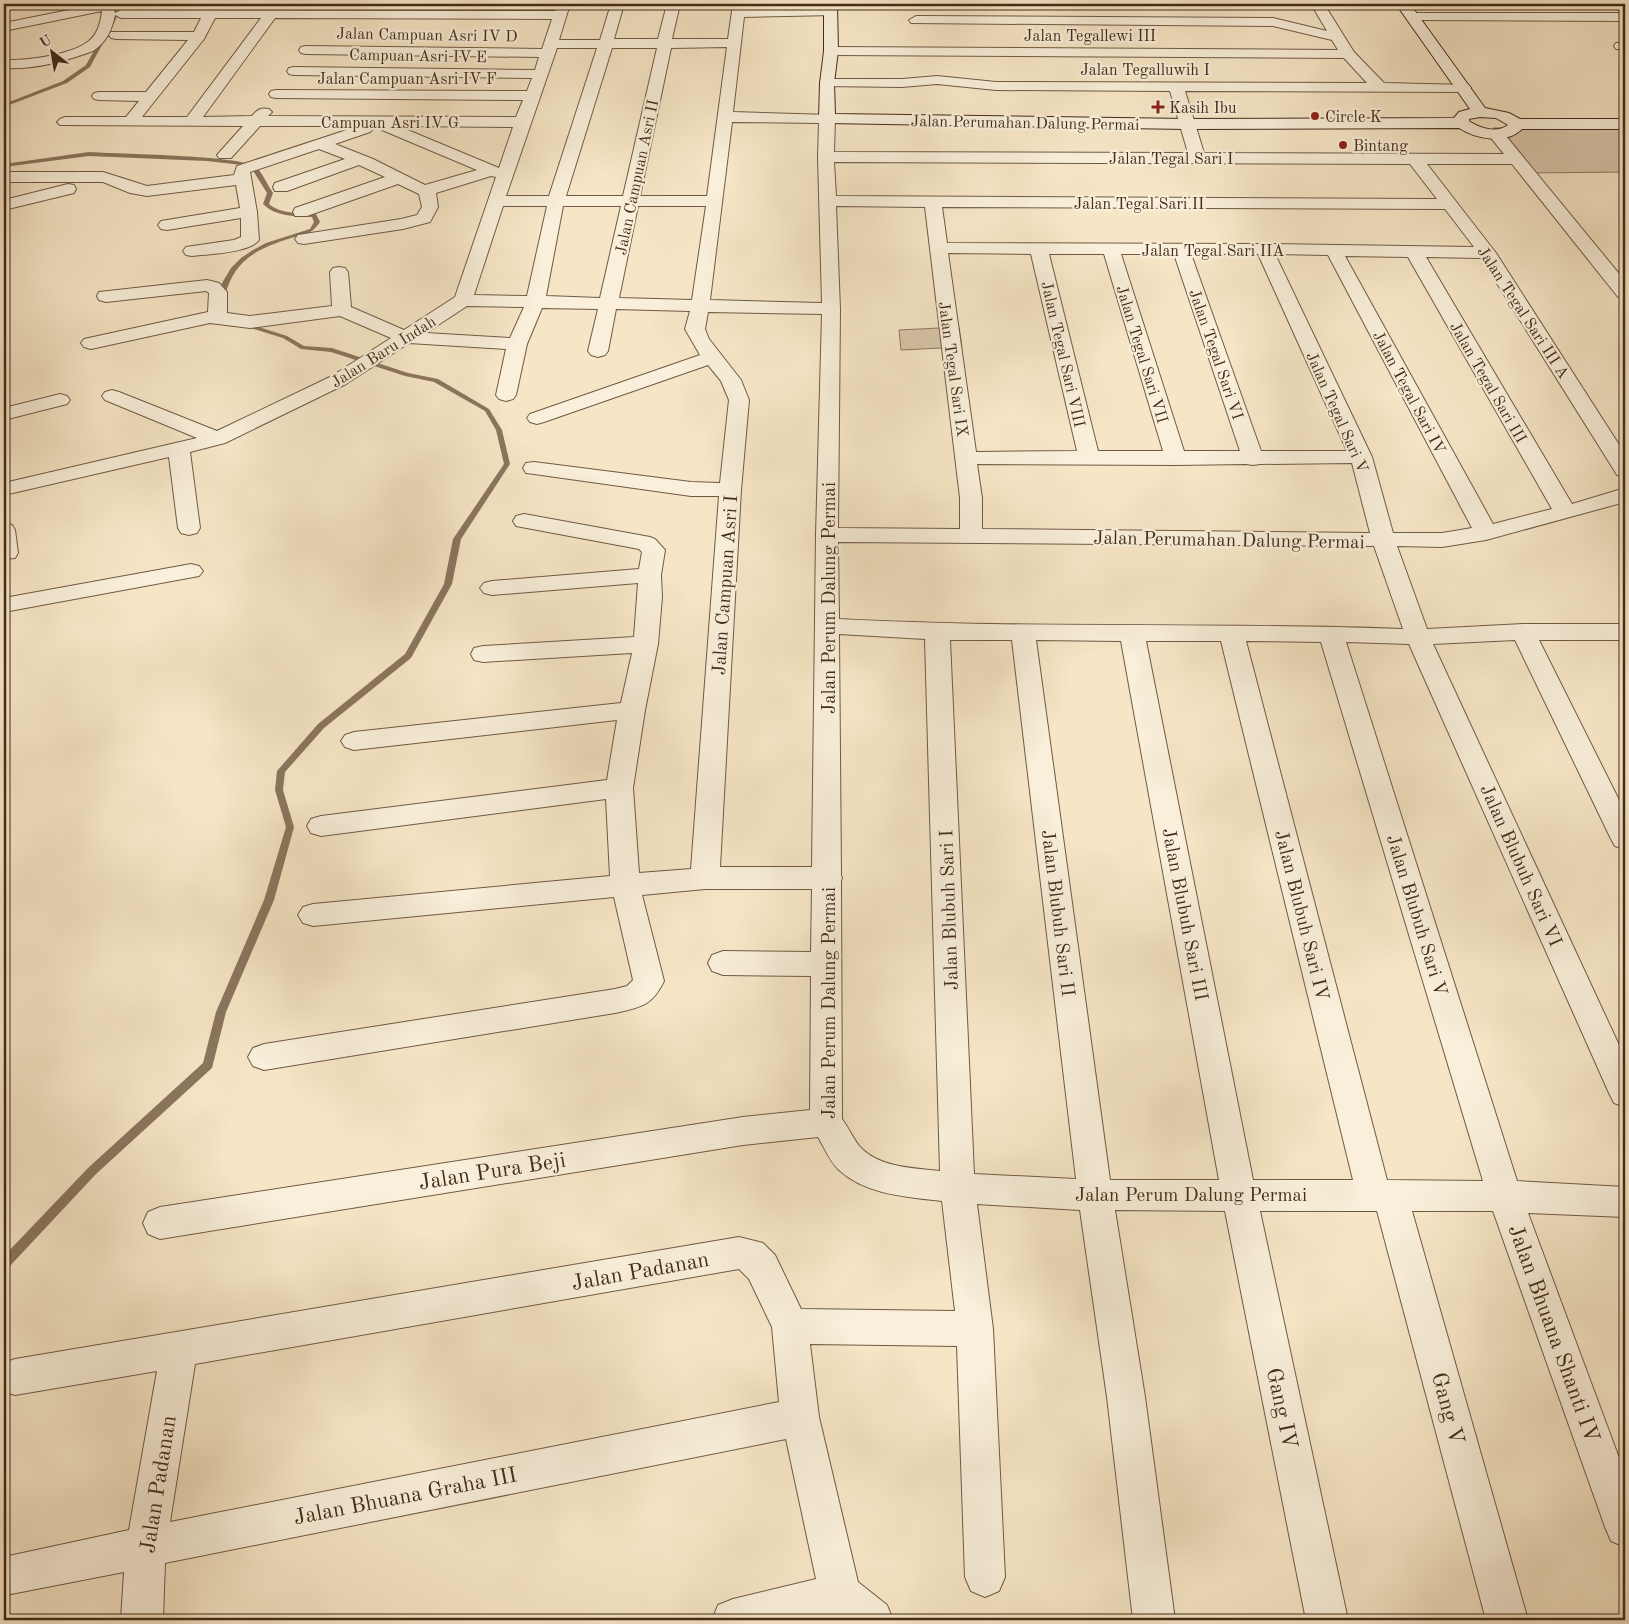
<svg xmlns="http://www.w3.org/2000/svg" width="1629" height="1624" viewBox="0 0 1629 1624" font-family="'Old Standard TT',serif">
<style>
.green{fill:#d8c6a9;stroke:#8e7962}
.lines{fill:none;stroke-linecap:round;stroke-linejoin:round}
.stream{fill:#8a765e;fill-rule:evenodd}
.street-casing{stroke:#705a45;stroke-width:2}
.secondary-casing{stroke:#432c1a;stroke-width:2}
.street{fill:#f9efda;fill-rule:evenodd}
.secondary{fill:#f9efda;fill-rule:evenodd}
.poi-dot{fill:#8f2418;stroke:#f9efda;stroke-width:2}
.labels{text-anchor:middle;stroke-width:4.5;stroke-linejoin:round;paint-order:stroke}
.far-street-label{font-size:16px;fill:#432c1a;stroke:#f9efda}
.far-poi-label{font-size:16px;fill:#432c1a;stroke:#f9efda;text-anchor:start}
.street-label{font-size:19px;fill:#432c1a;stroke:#f9efda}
.near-street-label{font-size:22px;fill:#432c1a;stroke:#f9efda}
</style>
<rect width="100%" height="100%" fill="#f6e6c6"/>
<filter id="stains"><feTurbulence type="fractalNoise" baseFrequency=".004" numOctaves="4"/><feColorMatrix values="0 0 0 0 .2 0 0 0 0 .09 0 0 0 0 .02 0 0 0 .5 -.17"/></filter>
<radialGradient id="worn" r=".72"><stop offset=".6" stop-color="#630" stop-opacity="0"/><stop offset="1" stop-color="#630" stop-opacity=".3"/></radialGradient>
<!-- green -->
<g class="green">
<path d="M1493,128h132v44l-97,1z"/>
<path d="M959,327l3,20 -61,3 -2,-20z"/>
</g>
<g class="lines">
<!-- stream -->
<g class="stream">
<path d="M108,4h4l5,8 -1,7 -26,48 -23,16 -63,24v-3l59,-23 23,-16 26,-46 1,-7z"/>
<path d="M89,152c26,2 152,3 167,15 6,5 12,19 17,26l-4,11c13,11 31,8 47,10l4,8c-9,13 -15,12 -29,16 -37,12 -57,22 -67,61l-5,1 3,-17 9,-15 10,-10 12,-8 13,-7 44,-14 4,-7 -2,-5c-17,-1 -36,0 -49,-13l4,-11 -15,-24 -10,-4 -35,-4 -118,-5 -85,11v-3z"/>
<path d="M243,322l44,14 17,10 28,2 76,25 30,6 51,30 13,21 8,34 -49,75 -9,45 -41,74 -87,70 -39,44 -2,18 11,37 -20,73 -48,112 -14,56 -116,106 -88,94 -4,1v-13l84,-88 115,-105 13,-51 48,-112 22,-73 -11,-37 2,-19 41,-47 87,-70 39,-70 9,-45 51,-75 -8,-34 -11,-19 -51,-29 -29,-6 -74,-24 -30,-3 -18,-11 -42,-13v-2z"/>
</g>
<defs>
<g id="street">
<path d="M99,4h14l2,9 6,-3 434,1 3,-7h12l-11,36h41l11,-36h13l-10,35h44l9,-35h13l-8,35h56l5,-35h12v5l85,-1 7,4 -2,3 -91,2 -11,95 99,3 3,3 -1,34 354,1 -18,-62 -174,-1 -59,-6 -35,3 -80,-1 -2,-3 2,-3 5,-1h75l35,-3 59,6 371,1 -23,-25 -513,-3 -5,-1 -2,-3 2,-3 5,-1 507,3 -6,-10 -59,-14 -362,-3 -2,-3 7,-4 357,2 54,13 -16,-27h13l30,48 30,31 85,2 2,3 -2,3 -5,1 -279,-1 19,62 300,1 -17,-21 2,-3h12l124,151v18l-7,-2 -106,-133h-85l69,89 129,201v22l-8,-1 -3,-5 -133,-212 -55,-1 146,247 53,-16v14l-139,38 -44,7 -45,-1 30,83 96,-5h102v16h-86l86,172v37l-10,-3 -4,-7 -96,-199 -82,4 192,414v49l-11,-4 -5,-10 -200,-449 -63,-2 171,539 108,6v30l-97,-4 97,261v73l-14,-6 -6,-14 -112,-316h-81l116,409h-42l-109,-409h-117l88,409h-42l-81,-409 -110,-1 30,187 30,223h-42l-26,-223 -27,-187 -103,-6 16,125 12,248 -6,14 -14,6 -14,-6 -6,-14 -8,-231 -147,-2 9,73 39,165 29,23 6,15h-53l-6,-4 -17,4h-105l6,-15 15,-6 83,-20 -30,-140 -621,124 -2,57h-42l3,-48 -113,22 -7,-3v-34l125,-27 28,-159 -142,24 -11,-4v-28l11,-4 724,-122 24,6 12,12 26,54 154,2 -13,-110c-34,-4 -76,-6 -103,-31 -9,-8 -15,-23 -21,-33l-75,8 -583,94 -12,-5 -5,-11 5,-11 12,-5 583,-90 67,-7 1,-134 -88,-1 -11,-4 -4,-8 4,-8 11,-4 88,1 1,-63h-107l-63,6 22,86c-12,25 -23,26 -49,32l-351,57 -11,-4 -5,-9 5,-9 11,-4 351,-55 12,-3 6,-6 -19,-83 -301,29 -10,-3 -5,-8 5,-8 10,-3 297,-28 -4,-77 -285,37 -10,-3 -4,-7 4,-7 10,-3 286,-36 10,-60 -263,30 -9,-3 -4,-6 4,-6 9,-3 267,-29 11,-50 -149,9 -9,-2 -3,-6 3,-6 9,-2 151,-9 4,-54 -146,12 -8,-2 -4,-5 4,-5 8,-2 147,-12 3,-17 -3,-3 -123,-23 -3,-5 3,-5 8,-2 126,23 5,2 10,11 -4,25 1,22 -4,47 -13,66 -12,78 6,85 52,-4 28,-373h-28l-157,-22 -8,-1 -3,-5 3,-5 8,-1 157,20 29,1 9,-83 -8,-19 -13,-16 -164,57 -7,2 -7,-2 -3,-4 3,-4 170,-59 -15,-26 5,-18 -74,-2 -8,42 -3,4 -7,2 -7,-2 -3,-4 10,-42 -56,-1 -15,36 -11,51 -3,4 -7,2 -7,-2 -3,-4 10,-46 -97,-6 -63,41 -121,59 -35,9 10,76 -3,5 -8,2 -8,-2 -3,-5 -9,-71 -165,38v-12l193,-45 -92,-38 -3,-4 3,-4 7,-2 7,2 98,39 115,-55 59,-38 -51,-22 -90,12 -40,-5 -119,26 -7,-2 -3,-4 3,-4 124,-27 1,-19 -3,-2 -100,11 -7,-2 -2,-4 2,-4 108,-12 12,3 8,9v21l23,3 82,-10 -2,-34 3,-4 6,-1 6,1 3,4 3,35 53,23 51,-33 41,-120 -5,-1 -55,17 2,14 -8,15 -27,7 -99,15 -6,-1 -3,-4 3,-4 103,-16 16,-4 5,-8 -3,-13 -21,-10 -91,32h-12l-2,-4 2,-4 90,-31 -26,-12 -72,26h-12l-2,-4 2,-4 70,-24 -26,-10 -69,23 7,40 2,28c-10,13 -51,14 -67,16l-6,-1 -3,-4 3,-4 48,-7 7,-3v-19l-74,12 -6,-1 -3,-4 3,-4 6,-1 73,-12 -4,-23 -89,11 -17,-3 -27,-11h-99v-10h99l44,14 87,-11 3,-9 122,-40h-99l-29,32h-12l-2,-3 26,-29 -183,-1 -3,-3 3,-3 5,-2h61l13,-16 -40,-1 -5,-1 -2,-3 2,-3 5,-1h47l42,-52 -72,-1 -5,-1 -2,-3 2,-3h83l7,-14h-80l-6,-3c-3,15 -9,28 -22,36 -27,10 -60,19 -89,17v-8c21,1 70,-5 86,-20 8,-7 11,-19 12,-29l-98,20v-8zM215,18h46l-74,99h-45l62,-78zM275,18l277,1 -10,30 -236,-3 -5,1 -2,3 2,3 5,1 233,3 -4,13 -241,-3 -5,1 -2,3 2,3 5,1 238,3 -5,13 -251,-1 -5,1 -2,3 2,3 5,1 247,2 -7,17 -248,-1 4,-4 -3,-3c-9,-2 -12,1 -17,7l-49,1zM727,47l-20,149h-67l31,-148zM557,48h40l-48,148h-43zM612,48h45l-34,148h-57zM732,122l87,1 -1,34 4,146 -112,-3zM371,126h9l2,4 95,40 -52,15 -52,-26 -38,-15 35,-12 3,-3zM398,126l115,1 -14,41zM834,162l576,2 27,35 -601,-3zM503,206h44l-20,90 -53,-1zM563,206h58l-21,92 -54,-2zM638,206h68l-14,94 -73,-2zM836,206l89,1 35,291v31l-122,-1 2,-219zM942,207l503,2 29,38 -210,-3 -317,-1zM948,253l83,1 46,197 -101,1zM1049,254h55l59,197h-65zM1121,254h53l66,197h-56zM1191,254h67l89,197h-86zM1275,254l53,1 144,273 -30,5h-49l-21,-76zM1345,256l63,1 144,252 -59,15zM467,306l57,1 -14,31 -84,-5zM708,312l114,2 -6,221 -4,332h-92l21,-377 8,-90 -8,-20 -32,-41 -4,-10zM1352,463l18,70 -388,-4v-31l-5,-34 199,1 70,-1 7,1 7,-1zM838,542l536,4 29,83c-188,-7 -376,0 -564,-10zM839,634l86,5 15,532c-25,-3 -58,-3 -78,-22 -8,-8 -13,-21 -20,-30l-1,-238 1,-3 -1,-3zM950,640h62l64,539 -102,-5zM1036,640l85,1 98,539h-109zM1146,641h75l132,539h-100zM1246,641l75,1 162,539 -96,-1zM739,1269l10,10 23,48 7,75 -609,120 25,-158z"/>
<path d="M1413,13h212v8l-217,-1 -2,-3z"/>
<path d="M1625,42v8l-9,-1 -2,-3 2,-3z"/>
<path d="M68,184l6,1 2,4 -2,4 -70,17v-10z"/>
<path d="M60,394l7,2 3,4 -3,4 -63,16v-12z"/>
<path d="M4,523l8,2 3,5 3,23 -3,5 -11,1z"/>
<path d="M191,564l8,2 4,5 -4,5 -195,36v-14z"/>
</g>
<path id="secondary" d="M824,4h13l1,47 -4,32 1,31 351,5 268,-1 5,-6 11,-3 -74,-105h14l75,104 24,5 11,6h105v10h-103c-16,16 -46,10 -63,-1l-273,1 -359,-6 -5,-2 -3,-3 1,-35 4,-32zM1480,117l16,1 12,7c-12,9 -28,3 -39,-4v-2z"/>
</defs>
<!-- street casing -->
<use href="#street" class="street-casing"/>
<!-- secondary casing -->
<use href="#secondary" class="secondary-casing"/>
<!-- street -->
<use href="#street" class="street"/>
<!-- secondary -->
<use href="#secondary" class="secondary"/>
</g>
<!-- markers -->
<g class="poi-dot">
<path d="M1155.5 99.5h5v5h5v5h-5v5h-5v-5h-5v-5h5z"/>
<circle cx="1315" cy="116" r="5"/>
<circle cx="1343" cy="145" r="5"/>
</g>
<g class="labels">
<!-- far-street labels -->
<g class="far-street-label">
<text transform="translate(427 34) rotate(1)" y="6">Jalan Campuan Asri IV D</text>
<text x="1090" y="41">Jalan Tegallewi III</text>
<text transform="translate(418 55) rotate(1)" y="6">Campuan Asri IV E</text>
<text x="1145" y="75">Jalan Tegalluwih I</text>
<text x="407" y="84">Jalan Campuan Asri IV F</text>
<text x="390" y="128">Campuan Asri IV G</text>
<text transform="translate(1025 122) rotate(1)" y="6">Jalan Perumahan Dalung Permai</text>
<text x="1171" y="164">Jalan Tegal Sari I</text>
<text transform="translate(636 177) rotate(-78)" y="6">Jalan Campuan Asri II</text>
<text x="1139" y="209">Jalan Tegal Sari II</text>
<text x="1213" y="256">Jalan Tegal Sari IIA</text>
<text transform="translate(1524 312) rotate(57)" y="6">Jalan Tegal Sari III A</text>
<text transform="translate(383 351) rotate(-32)" y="6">Jalan Baru Indah</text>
<text transform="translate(1064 354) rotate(77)" y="6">Jalan Tegal Sari VIII</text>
<text transform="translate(1143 354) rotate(73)" y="6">Jalan Tegal Sari VII</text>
<text transform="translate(1217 354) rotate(71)" y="6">Jalan Tegal Sari VI</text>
<text transform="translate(954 369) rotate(82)" y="6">Jalan Tegal Sari IX</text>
<text transform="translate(1489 382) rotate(60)" y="6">Jalan Tegal Sari III</text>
<text transform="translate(1410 392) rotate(62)" y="6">Jalan Tegal Sari IV</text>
<text transform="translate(1338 412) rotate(66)" y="6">Jalan Tegal Sari V</text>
</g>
<!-- far-poi labels -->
<g class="far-poi-label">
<text x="1169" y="113">Kasih Ibu</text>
<text x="1325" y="122">Circle K</text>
<text x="1353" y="151">Bintang</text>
</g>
<!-- street labels -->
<g class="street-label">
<text transform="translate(1229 539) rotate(1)" y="7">Jalan Perumahan Dalung Permai</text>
<text transform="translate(724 585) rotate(-86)" y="7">Jalan Campuan Asri I</text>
<text transform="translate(828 598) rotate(-90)" y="7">Jalan Perum Dalung Permai</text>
<text transform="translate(1522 865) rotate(66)" y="7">Jalan Blubuh Sari VI</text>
<text transform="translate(948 910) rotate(-92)" y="7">Jalan Blubuh Sari I</text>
<text transform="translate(1059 913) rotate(83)" y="7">Jalan Blubuh Sari II</text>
<text transform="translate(1186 914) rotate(79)" y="7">Jalan Blubuh Sari III</text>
<text transform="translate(1303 915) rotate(76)" y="7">Jalan Blubuh Sari IV</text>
<text transform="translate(1418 915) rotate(73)" y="7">Jalan Blubuh Sari V</text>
<text transform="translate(828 1003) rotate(-90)" y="7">Jalan Perum Dalung Permai</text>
<text x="1191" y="1201">Jalan Perum Dalung Permai</text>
</g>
<!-- near-street labels -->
<g class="near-street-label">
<text transform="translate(492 1170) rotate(-9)" y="8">Jalan Pura Beji</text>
<text transform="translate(640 1270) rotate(-10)" y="8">Jalan Padanan</text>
<text transform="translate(1555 1333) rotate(70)" y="8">Jalan Bhuana Shanti IV</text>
<text transform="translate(1283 1408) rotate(78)" y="8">Gang IV</text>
<text transform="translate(1449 1408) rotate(75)" y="8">Gang V</text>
<text transform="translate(157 1484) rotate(-81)" y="8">Jalan Padanan</text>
<text transform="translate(405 1495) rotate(-11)" y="8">Jalan Bhuana Graha III</text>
</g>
</g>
<!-- margin -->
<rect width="1629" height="1624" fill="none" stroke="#f6e6c6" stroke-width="20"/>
<rect x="5" y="5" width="1619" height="1614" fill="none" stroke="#432c1a" stroke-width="2.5"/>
<rect x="10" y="10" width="1609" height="1604" fill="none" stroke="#432c1a"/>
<!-- north arrow -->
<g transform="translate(52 52) rotate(329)" stroke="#f9efda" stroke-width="4" paint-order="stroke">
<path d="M0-4L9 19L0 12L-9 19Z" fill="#432c1a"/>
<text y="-8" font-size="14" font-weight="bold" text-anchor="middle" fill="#432c1a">U</text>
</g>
<rect width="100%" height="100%" filter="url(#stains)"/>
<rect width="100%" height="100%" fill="url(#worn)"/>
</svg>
